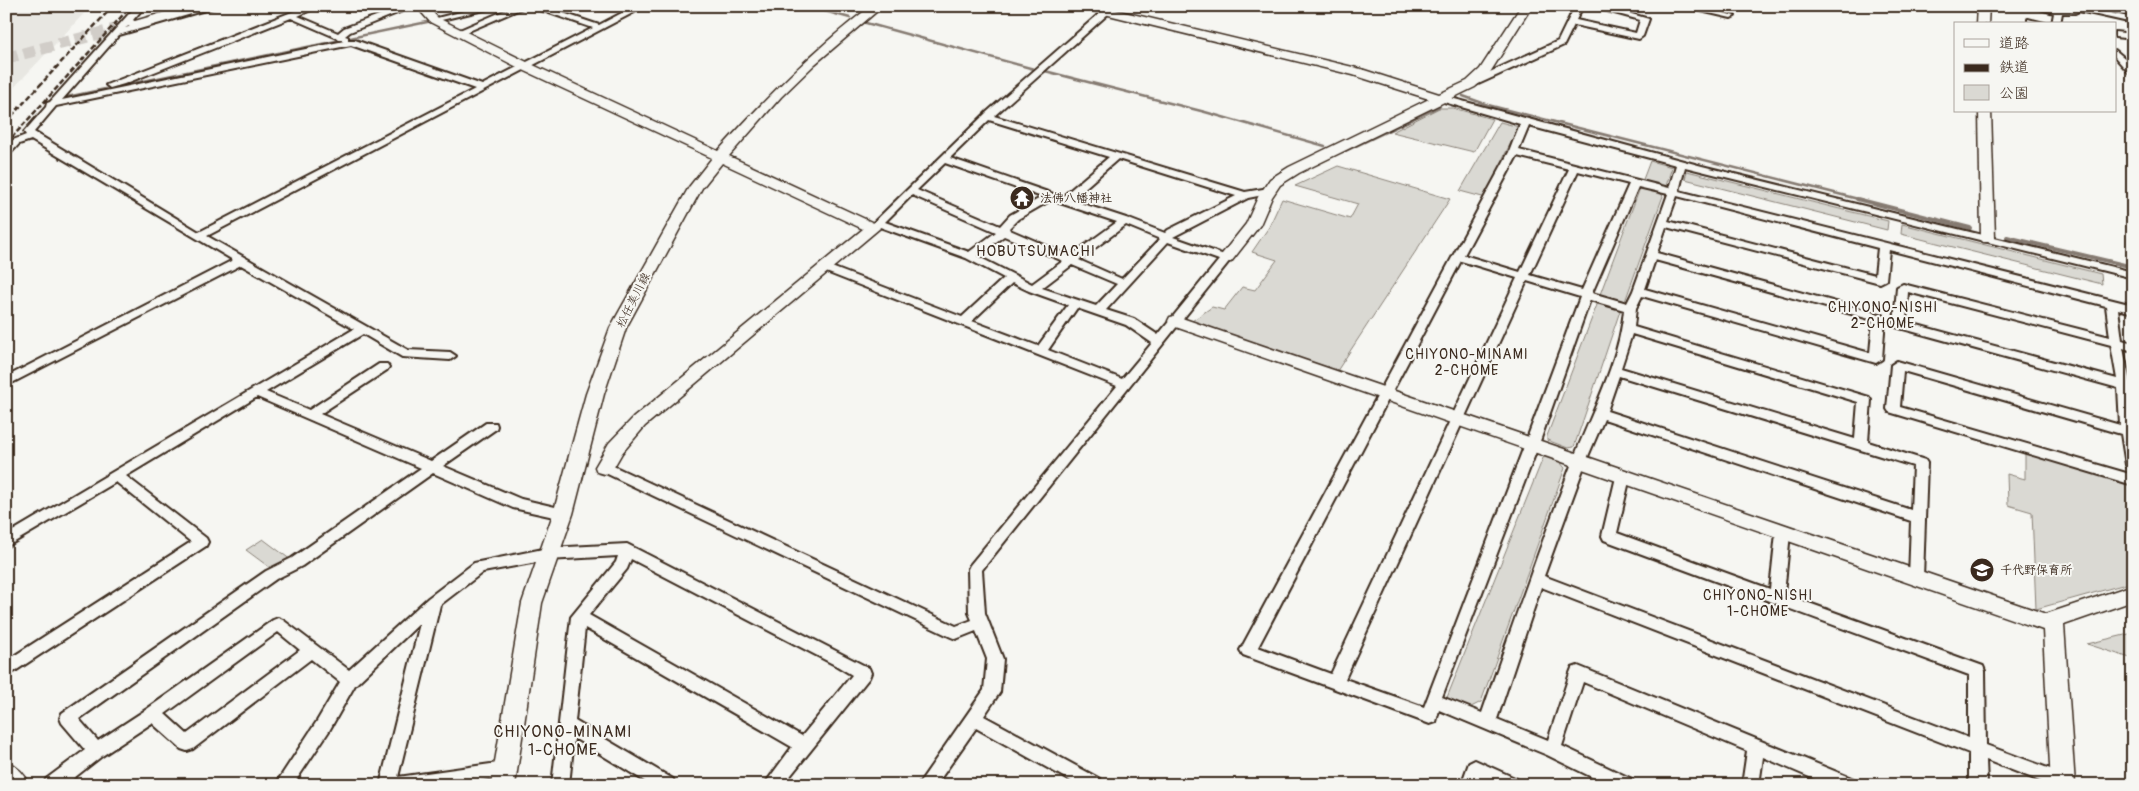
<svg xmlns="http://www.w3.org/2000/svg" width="2139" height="791" viewBox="0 0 2139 791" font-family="Pangolin,'Klee One',sans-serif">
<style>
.built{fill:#e8e7e2}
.green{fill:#dad9d3;stroke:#8a8278}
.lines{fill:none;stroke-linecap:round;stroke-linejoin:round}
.stream-far1{stroke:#857a71;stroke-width:2.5}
.stream{stroke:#857a71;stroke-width:4}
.secondary-tunnel{stroke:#d1cdc8;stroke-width:12;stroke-dasharray:12 6;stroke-linecap:butt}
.street-casing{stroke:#3b2a1e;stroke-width:4}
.secondary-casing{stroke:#3b2a1e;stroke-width:3}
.street{fill:#f6f6f2;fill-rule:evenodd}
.secondary{fill:#f6f6f2;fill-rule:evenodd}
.rail{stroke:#3b2a1e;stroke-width:2.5;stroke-dasharray:5.5 2.5;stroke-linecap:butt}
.labels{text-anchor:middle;stroke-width:4;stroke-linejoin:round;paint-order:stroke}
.poi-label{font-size:12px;font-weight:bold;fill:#3b2a1e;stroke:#f6f6f2;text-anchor:start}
.street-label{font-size:12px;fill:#3b2a1e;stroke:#f6f6f2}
.neighbourhood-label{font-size:14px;letter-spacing:1px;fill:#3b2a1e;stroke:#f6f6f2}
.quarter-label{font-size:15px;letter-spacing:1px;fill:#3b2a1e;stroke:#f6f6f2}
.near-neighbourhood-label{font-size:16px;letter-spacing:1px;fill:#3b2a1e;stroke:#f6f6f2}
</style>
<rect width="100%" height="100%" fill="#f6f6f2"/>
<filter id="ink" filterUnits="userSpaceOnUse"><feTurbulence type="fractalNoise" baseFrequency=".02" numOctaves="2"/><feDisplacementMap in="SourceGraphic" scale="10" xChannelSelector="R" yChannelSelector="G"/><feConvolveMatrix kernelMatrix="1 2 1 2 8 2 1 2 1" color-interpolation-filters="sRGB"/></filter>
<g filter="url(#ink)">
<!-- built -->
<path class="built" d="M6,6h85l-85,90z"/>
<!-- green -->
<g class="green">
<path d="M1439,108h14l39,11 -18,33 -82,-20z"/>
<path d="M1500,122l19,5 -16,31 2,6 -19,34 -26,-7z"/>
<path d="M1650,161l22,6 -6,19 -24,-4z"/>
<path d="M1338,166l112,33 -113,172 -145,-50 20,-14 12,3 18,-23 13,3 22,-30 -25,-8 17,-25 13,-28 68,20 8,-15 -63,-18z"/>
<path d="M1687,171l201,50 -1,9 -202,-51z"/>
<path d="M1640,188l19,4 4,4 -39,108 -25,-7z"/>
<path d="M1902,224l199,50 1,10 -201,-50z"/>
<path d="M1598,302l23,6 -47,139 -6,1 -21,-8v-4z"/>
<path d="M2025,451l108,33v98l-97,27 -4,-97 -24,-7 -1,-31 18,5z"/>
<path d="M1546,456l13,5 6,7 -84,234 -12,6 -23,-8 97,-242z"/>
<path d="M263,539l28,21 -18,10 -27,-20z"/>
<path d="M2133,633v26l-46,-15z"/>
</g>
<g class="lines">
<!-- stream-far1 -->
<g class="stream-far1">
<path d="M806,6l44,12"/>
<path d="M866,23l168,46"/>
<path d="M1045,71l160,41 120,34"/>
<path d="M1463,96l25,9 374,95"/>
<path d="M62,98l423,-88"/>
<path d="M1343,152l97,-46"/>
</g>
<!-- stream -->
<g class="stream">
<path d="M1857,199l113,29"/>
<path d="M2007,237l126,30"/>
</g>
<!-- secondary-tunnel -->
<path class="secondary-tunnel" d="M6,58l126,-33"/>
<defs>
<g id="street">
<path d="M136,6h9l-12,14 3,2 -11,6 80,-22h14l-100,29 -57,65 282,-59 -53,-23 -167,66 -14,4 -4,-3 201,-79h12l-21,10 40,17 6,-5 59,-22h12l-65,26 -5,4 3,1v3h7l127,45 111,-57 -64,-22h13l57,19 36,-19h11l-439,230 201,114 42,2 6,4 -6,4 -48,-3 -39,-23 -97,58 43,18 70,-46h8l2,3 -2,3 -67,44 111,47 55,-38h10l1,3 -1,3 -53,37 78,33 47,11 2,4 -2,4 -5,1 -50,-11 -80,-35 -131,93 -26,13 -197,140 19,22 49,-32 126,-89 5,-2 5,2 66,50 79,-72 46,-35 74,-15 79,-4 242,124 2,5 -2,5 -86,107h-19l28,-38 -207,-119 -10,93 98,58 2,6h-24l-77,-47 -5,47h-17l19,-168 45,-55 2,-6 -70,4 -65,12 -43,33 -42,172 107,-15 6,3 2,5 -2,5 -56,10h-75l40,-162 -65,62 -26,46 -36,54h-18l42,-64 23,-39 -29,-23 -118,90 -6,2 -6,-2 -29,-26 -50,33 -37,29h-21l2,-6 39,-29 -23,-27 -2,-5 2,-5 204,-142 26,-13 129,-90 -164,-71 -131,79 80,62 2,4 -2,4 -200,131v-16l185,-119 -75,-60 -110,65v-12l348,-206 -113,-64 -235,121v-9l227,-117 -202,-120 -12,4 -10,11 -3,1v-9l7,-7 13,-5 -2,-3 22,-25 1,-4 3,-1zM351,45l124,44 -276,143 -165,-100 22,-26zM631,559l206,107 15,9 -50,61 -213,-121 38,-46zM278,632l22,18 -113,84 -22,-20z"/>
<path d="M484,6l12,1 -63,15 -4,-2z"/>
<path d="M515,6h12l-65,28 -7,-2z"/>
<path d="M1108,6h9l-123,110 251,76 24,-4 5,3 -1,2 -25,5 -75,39 57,20 1,2 -249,311 3,43 18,46 -3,33 -16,24 116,63 2,6h-24l-102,-57 -40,57h-18l66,-95 3,-31 -11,-28 -20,8 -5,-2 -352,-167 -2,-3 2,-3h10l347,162 16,-6 -3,-7 -1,-44 2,-4 147,-179 -296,-116 -2,-2 6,-3 4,1 133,51 42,-39 -38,-20 -86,-31 -7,4 -5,-3 119,-116zM989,120l120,37 -47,40 -112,-39zM1118,159l118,37 -68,34 -3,3 -36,-14 -58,-19zM945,163l97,34 -32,18 -10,11 -83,-36zM912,195l84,37 -27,20 -84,-30zM1051,200l66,22 -47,34 -60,-26 -1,-2 9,-9zM1126,225l34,14 -38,40 -43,-19zM1004,236l59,25 -31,23 -55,-28zM1168,242l51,18 -61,75 -24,-16 -28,-9zM1072,265l45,19 -21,22 -54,-18zM1012,283l17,8 39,14 -30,41 -66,-25zM1077,308l49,17 26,18 -30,36 -74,-29z"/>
<path d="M1575,6h8l-7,14 60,13 4,-13 -51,-14h15l45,13 -6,17 -4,3 -65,-14 -10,20 -90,41h-6v-4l90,-41z"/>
<path d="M1679,6h17l39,10 -4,2z"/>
<path d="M2030,6l25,2v-2h23l55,12v5l-54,-12 -4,2h-13l-2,11h-8l2,-11z"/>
<path d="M2028,19l20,5 -20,-1z"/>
<path d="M2115,32l18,2v5l-18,-2z"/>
<path d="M2115,50l18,15v10l-3,-1 -15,-17z"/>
<path d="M1440,95l262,71 431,106v6l-448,-111 -6,24 454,114v8l-15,-4 4,31 11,3v8l-10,-3 7,35 3,1v8h-2l2,78 -5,-2 -2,-3 -5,-31 -218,-63 -3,36 233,68v10l-244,-73 -2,-3 4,-44 6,-4 223,64 -2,-37 -222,-61 -2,-3 3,-37 6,-3 207,53 -4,-31 -217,-56 -3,30 -6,3 -214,-56 -9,26 226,62 2,3 -3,41 -6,4 -234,-67 -6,12 -2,19 235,70 2,3 -3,42 57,18 2,3 -4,115 -2,4 -5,2 -5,-2 -2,-4 2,-57 -307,-102 -18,42 -42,115 425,162v-63l-365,-135 -2,-4 14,-59 2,-3h10l2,3 -13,56 153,56 6,-56 2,-4 5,-1 5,1 2,4 -6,61 199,72 2,5 1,74 86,32 2,8h-24l-64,-25 1,25h-18v-32l-428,-166 -44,132 51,21 22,-67 2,-5 6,-2 276,113 2,6h-28l-65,-28 -4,28h-17l5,-34 -164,-69 -21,64 70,33 2,6h-26l-61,-30 -108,-45 -3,12 -6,2 -187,-69 -3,-5 3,-5 266,-493 11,-28 -83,-24v-4zM1529,126l147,39 -7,23 -150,-38zM1517,156l52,13 -49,103 -56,-17zM1578,171l51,13 -47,106 -52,-15zM1638,187l30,7 -35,97 -6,12 -35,-10zM1677,196l201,52 -3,27 -207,-54zM1655,260l218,60 -3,33 -225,-64zM1461,261l56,17 -186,396 -73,-27zM1527,281l53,16 -55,147 -101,263 -79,-28zM1908,292l203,53 6,34 -211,-57zM1590,300l34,10c-5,54 -33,103 -52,153 -32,83 -61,167 -90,250l-40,-16 97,-253zM1632,334l226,68 -3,37 -234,-71zM1619,376l294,90 -2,44 -304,-99z"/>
<path d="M1475,760l42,19 2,6h-26l-13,-6 -2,6h-17l8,-22z"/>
</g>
<g id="secondary">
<path d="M186,6h18l-1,2 -71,20 -6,-3 2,-2z"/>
<path d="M416,6h11l11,12 93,46 187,87c48,-53 96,-102 153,-145h12l-68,58 -34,33 -52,59 149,69 2,3 -235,198 -23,27 -11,19 -7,2 -7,-2 -2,-5 14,-24 24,-25 230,-189 -141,-66 -20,25 -76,140 -22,66 -31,120 -31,89 -27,182h-24l31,-182 31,-89 33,-120 24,-66 79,-141 23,-29 -189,-88 -93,-48z"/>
<path d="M1079,6h20l262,63 78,25 28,-13 13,-12 41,-63h11l-43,68 -14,13 -176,86 -19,12 -8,12 -12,28 -29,37h-10l-3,-3 28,-35 12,-27 12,-18 19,-12 140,-68 -76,-24 -273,-67z"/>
<path d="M1977,6h12l-1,18h-12z"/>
<path d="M1979,111h12l4,128 -2,3h-10l-2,-3z"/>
<path d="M1176,316l870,298 87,-29v16l-69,24 11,160h-24l-8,-155 -873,-305 -2,-4 2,-4z"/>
<path d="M6,761c11,5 19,13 24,24h-24z"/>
</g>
</defs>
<!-- street casing -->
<use href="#street" class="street-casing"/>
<!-- secondary casing -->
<use href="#secondary" class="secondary-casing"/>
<!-- street -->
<use href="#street" class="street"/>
<!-- secondary -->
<use href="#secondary" class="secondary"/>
<!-- rail -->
<g class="rail">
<path d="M6,122l107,-116"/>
<path d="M6,144l125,-138"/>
</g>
</g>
</g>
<!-- icons -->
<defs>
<symbol id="temple-disc" viewBox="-11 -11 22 22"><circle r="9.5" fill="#3b2a1e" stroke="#f6f6f2"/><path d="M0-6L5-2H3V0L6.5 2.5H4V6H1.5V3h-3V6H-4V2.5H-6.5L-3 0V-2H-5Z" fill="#fff"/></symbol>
<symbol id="school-disc" viewBox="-11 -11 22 22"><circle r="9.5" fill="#3b2a1e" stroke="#f6f6f2"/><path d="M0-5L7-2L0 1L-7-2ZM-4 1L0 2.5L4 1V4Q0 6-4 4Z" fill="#fff"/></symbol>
</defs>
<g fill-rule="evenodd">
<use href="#temple-disc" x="1008" y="184" width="28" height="28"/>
<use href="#school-disc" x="1968" y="556" width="28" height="28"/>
</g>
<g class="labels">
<!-- poi labels -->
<g class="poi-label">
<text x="1040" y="202">法佛八幡神社</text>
<text x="2000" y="574">千代野保育所</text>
</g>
<!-- street labels -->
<g class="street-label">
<text transform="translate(633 300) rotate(-63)" y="4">松任美川線</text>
</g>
<!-- neighbourhood labels -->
<g class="neighbourhood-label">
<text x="1883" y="312">CHIYONO-NISHI<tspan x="1883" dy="16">2-CHOME</tspan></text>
<text x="1467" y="359">CHIYONO-MINAMI<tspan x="1467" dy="16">2-CHOME</tspan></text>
<text x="1758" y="600">CHIYONO-NISHI<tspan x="1758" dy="16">1-CHOME</tspan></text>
</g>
<!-- quarter labels -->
<g class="quarter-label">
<text x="1036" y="256">HOBUTSUMACHI</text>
</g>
<!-- near-neighbourhood labels -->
<g class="near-neighbourhood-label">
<text x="563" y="737">CHIYONO-MINAMI<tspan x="563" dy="18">1-CHOME</tspan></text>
</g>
</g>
<!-- margin -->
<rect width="2139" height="791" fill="none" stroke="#f6f6f2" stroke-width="25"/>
<rect x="12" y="12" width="2114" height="766" fill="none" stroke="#3b2a1e" stroke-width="2" filter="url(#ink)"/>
<!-- legend -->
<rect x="1954" y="22" width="162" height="90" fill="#f6f6f2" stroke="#aba49d"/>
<rect x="1964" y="39" width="25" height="8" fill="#f6f6f2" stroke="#aba49d"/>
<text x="1999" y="48" font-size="15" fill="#3b2a1e">道路</text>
<rect x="1964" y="64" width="25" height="8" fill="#3b2a1e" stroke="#aba49d"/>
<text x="1999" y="72" font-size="15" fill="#3b2a1e">鉄道</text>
<rect x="1964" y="85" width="25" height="15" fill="#dad9d3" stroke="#aba49d"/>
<text x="1999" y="98" font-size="15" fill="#3b2a1e">公園</text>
</svg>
